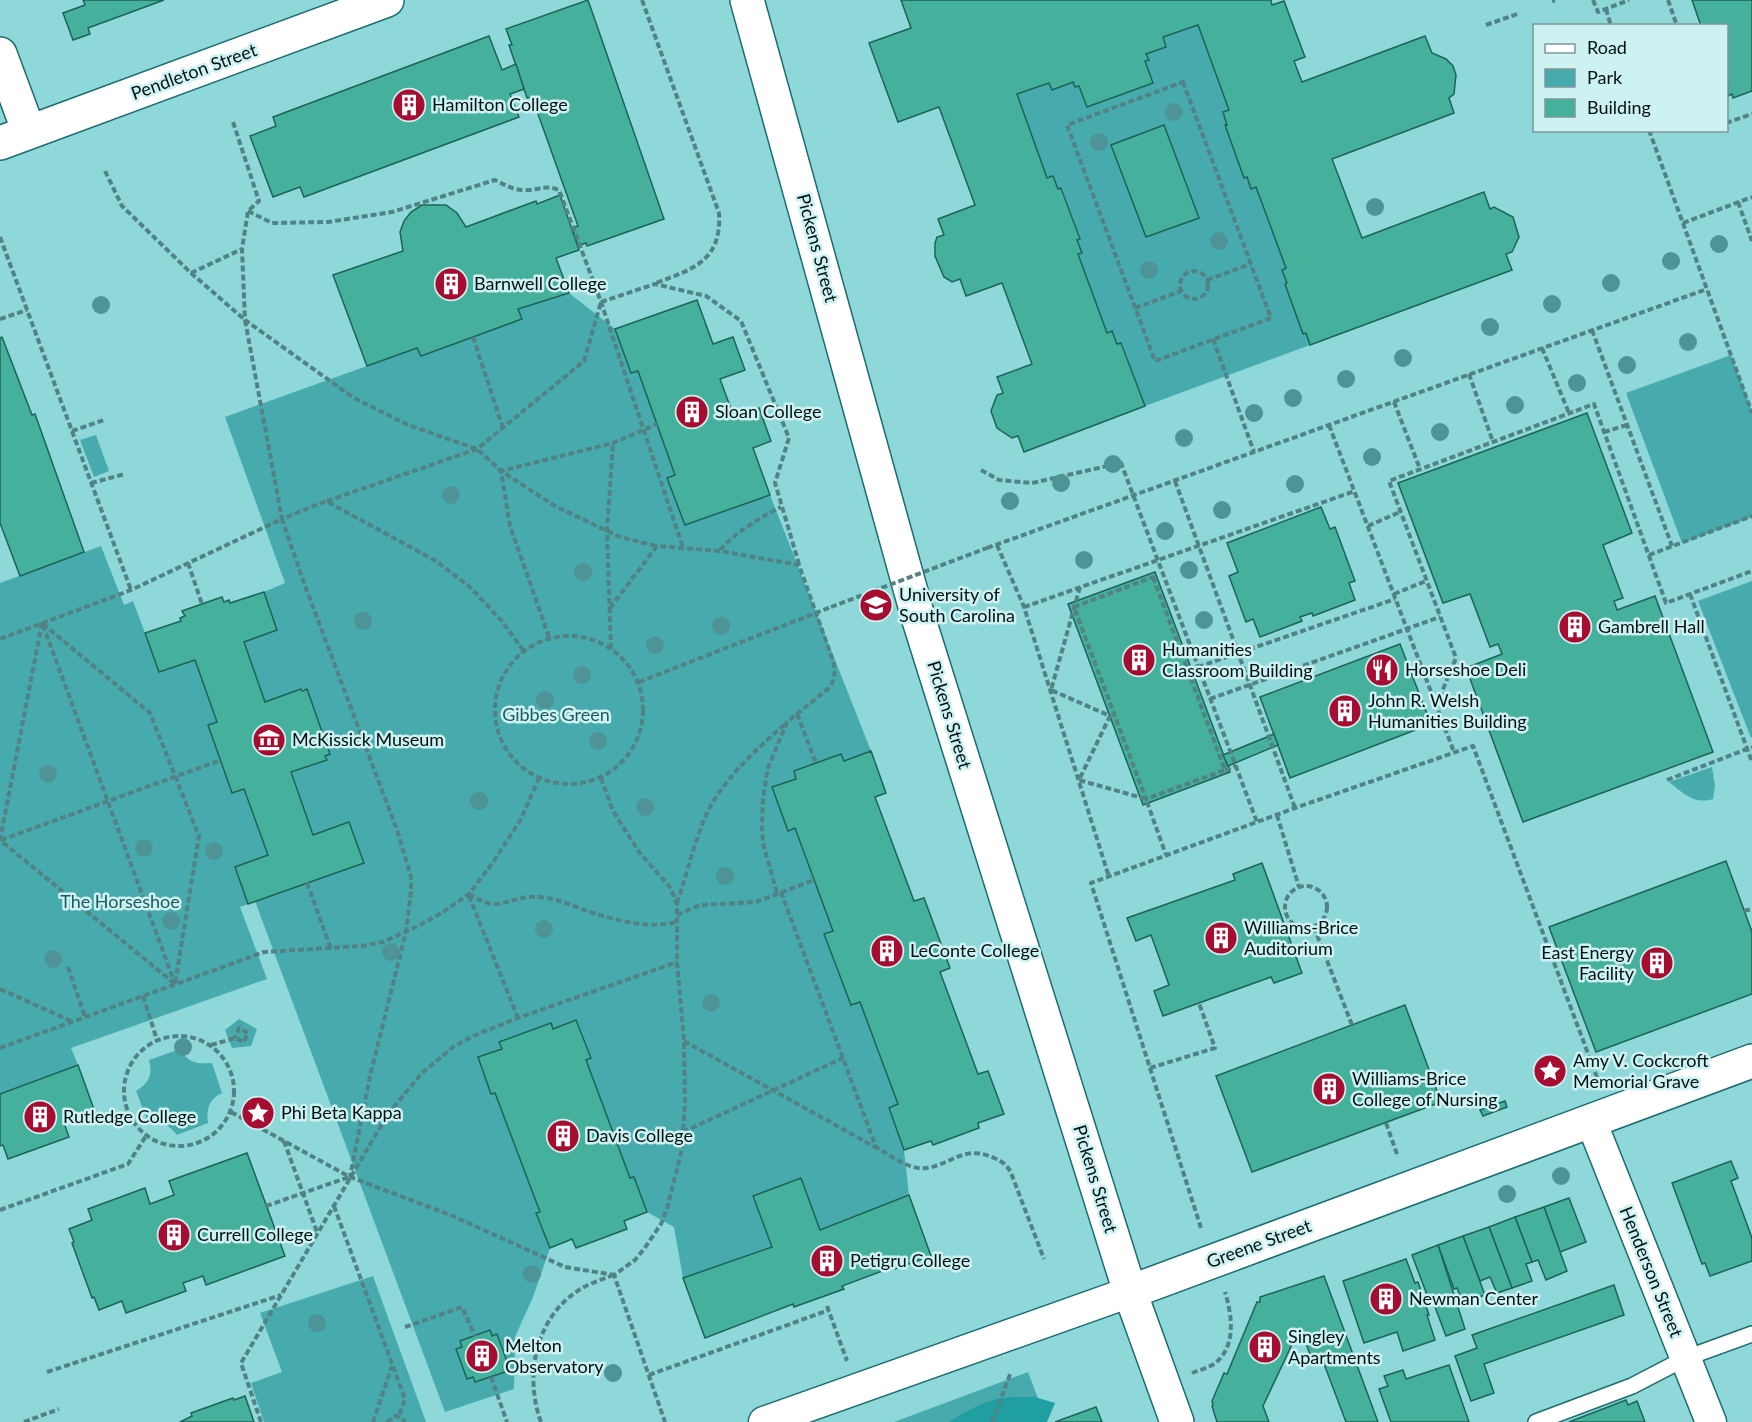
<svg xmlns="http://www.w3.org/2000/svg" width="1752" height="1422" viewBox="0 0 1752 1422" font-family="Lato,sans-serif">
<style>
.green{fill:#47aaad}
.forest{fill:#1f9fa2}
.building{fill:#45b09b;stroke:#1c6457;stroke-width:1.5}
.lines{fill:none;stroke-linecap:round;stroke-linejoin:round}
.lane-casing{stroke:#1d6c6e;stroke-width:18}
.street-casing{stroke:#1d6c6e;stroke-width:33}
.secondary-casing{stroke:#1d6c6e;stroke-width:36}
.path{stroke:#518284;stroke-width:4;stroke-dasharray:6 3;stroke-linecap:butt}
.lane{stroke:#fff;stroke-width:15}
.street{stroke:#fff;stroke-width:30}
.secondary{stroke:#fff;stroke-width:33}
.path-bridge{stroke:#518284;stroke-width:4;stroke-dasharray:6 3;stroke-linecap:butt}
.tree{fill:#4e9395}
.labels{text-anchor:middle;stroke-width:5;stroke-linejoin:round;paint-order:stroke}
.street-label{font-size:18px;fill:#001213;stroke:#cef1f2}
.poi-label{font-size:18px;fill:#001213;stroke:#cef1f2;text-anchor:start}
.park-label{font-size:18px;fill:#1a5b5d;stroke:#cef1f2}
</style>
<rect width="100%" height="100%" fill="#8ed8da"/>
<!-- green -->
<g class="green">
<path d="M1198,25l31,85 -6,2 4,13 -2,1 19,51h3l4,11 5,-1 30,81 1,15 -2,1 18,50 3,-1 4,12 -165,61 -23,-63 -5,1 -5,-13 -5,2 -29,-79 4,-1 -5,-13 3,-2 -18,-50 -4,1 -11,-11 -30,-84 32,-11 3,7 21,-8 2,5 78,-4 -8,-22 3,-1 -2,-6 20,-7 -3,-10z"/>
<path d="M569,293l46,36 16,44 7,-2 37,104 -7,3 17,47 85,-30 101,256 -27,10 -3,-7 -47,17 2,8 -24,9 16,43 7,-3 38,103 -8,4 26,70 9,-3 38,102 -9,4 15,42 5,45 -89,35 -19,-51 -48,17 19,51 -89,31 -9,-51 -27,-15 -13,-35 -4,1 -44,-118 5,-2 -15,-38 -23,9 -2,-6 -51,19 2,7 -24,9 13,36 4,-1 45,119 -3,1 13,35 -17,49 -18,40 -1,52 -69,23 -190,-511 94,-78 -36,12 -22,-63 35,-13 -19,-70h-6l-36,13 -21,-60 33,-12 -13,-38 21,-9 -60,-166 192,-69 4,8 100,-37 -3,-10z"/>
<path d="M1731,355l21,56v106l-70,26 -56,-150z"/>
<path d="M96,435l13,36 -15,6 -14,-37z"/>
<path d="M101,546l23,59 9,-4 12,32 50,27 73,195 -33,12 13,37 -8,3 27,72 -196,69 7,17 -78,29v-511z"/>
<path d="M1752,581v156l-1,1 -53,-137z"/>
<path d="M1712,767l3,19 -2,13c-19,6 -30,-6 -44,-17z"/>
<path d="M239,1019l18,10 -6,17 -19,2 -7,-18z"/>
<path d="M180,1049c8,14 16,15 32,14l10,30c-13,6 -16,16 -14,30l-31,12c-8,-10 -17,-16 -29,-13l-12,-31c13,-8 17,-16 13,-31z"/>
<path d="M373,1276l53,146h-162l-13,-39 31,-11 -22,-59z"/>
<path d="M1028,1372l19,50h-153z"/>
</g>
<!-- forest -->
<path class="forest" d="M1010,1397h25l20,6 -8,19h-98c19,-12 38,-23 61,-25z"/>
<!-- building -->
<g class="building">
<path d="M83,0h81l-76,28 2,6 -17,6 -10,-27 22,-8z"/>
<path d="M588,0l76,219 -77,27 -1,-3 -8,3 -6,-18 6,-2 -46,-129 -5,1 -3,-9 -15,-44h3l-6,-16z"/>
<path d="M901,0h370l1,5 12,-4 21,56 -11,4 8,21 123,-46 7,17 14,6 7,7 3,9 -2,19 -5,4 5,15 -122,46 30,79 122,-46 6,17 4,-2 19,10 6,20 -7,15 -6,2 6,16 -202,75 -4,-12 -3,1 -18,-50 2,-1 -5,-13 4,-2 -30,-81 -5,2 -4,-12 -3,1 -19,-53h2l-4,-13 6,-2 -31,-85 -35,12 3,10 -20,7 3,6 -4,1 8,22 -66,24 -8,-21 -4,1 -2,-5 -21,8 -3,-7 -32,11 30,84 6,-2 5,13 3,-1 19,51 -3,1 5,13 -4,1 29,79 5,-2 5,13 4,-1 24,63 -121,46 -6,-16 -6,2 -15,-10 -6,-17 6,-16 6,-2 -6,-16 35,-13 -30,-81 -36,13 -6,-17 -8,3 -8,-5 -9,-21v-13l2,-6 7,-2 -6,-16 37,-14 -36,-98 -41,15 -29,-79 42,-15z"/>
<path d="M1692,0h60v91l-19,7 -1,-4 -4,2 -2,-70h-25z"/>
<path d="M489,36l13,34 14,-6 8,25 -14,5 9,23 -215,80 -4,-10 -27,10 -23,-61 26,-10 -3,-9z"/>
<path d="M1164,125l35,93 -53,19 -35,-92z"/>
<path d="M560,195l19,55 -23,8 13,35 -51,16 4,10 -49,18 -52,19 -4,-8 -50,18 -34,-91 70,-24 -3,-19 4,-11 7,-9 11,-7h24l11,8 9,14 70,-26 1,3z"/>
<path d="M697,300l16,44 20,-7 12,33 -25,9 14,38 25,-9 12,33 -18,7 17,47 -85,30 -18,-47 8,-3 -37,-104 -7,2 -16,-44z"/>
<path d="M2,337l30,78 3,-1 49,138 -64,24 -20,-53v-185z"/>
<path d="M1587,413l45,120 -29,12 20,53 -9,3 3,9 38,-14 58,156 -190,70 -57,-154 36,-14 -4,-10 -8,3 -20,-53 -27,9 -45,-120z"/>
<path d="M1321,507l9,22 5,-2 20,54 -6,2 6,17 -42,16 -1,-3 -12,4 2,4 -42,16 -7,-18 -7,3 -17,-46 9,-4 -11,-29z"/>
<path d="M1155,572l75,200 -87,33 -75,-201z"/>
<path d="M264,592l13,38 -33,12 21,60 36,-13 1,2 5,-2 23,65 -5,2 2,4 -36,12 22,63 36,-13 15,41 -116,41 -13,-37 33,-12 -24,-66 -12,4 -24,-68 9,-3 -22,-62 -36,12 -14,-39 36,-12 -1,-3 5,-2 -3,-5 40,-14 2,5 5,-2 1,3z"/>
<path d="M1400,644l31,80 -141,54 -30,-81z"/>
<path d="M1274,734l4,11 -50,21 -5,-11z"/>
<path d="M871,751l15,42 -11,4 39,104 10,-3 26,70 -10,4 38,102 10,-3 16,43 -26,9 1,5 -46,17 -2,-4 -27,9 -15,-42 9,-4 -38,-102 -9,3 -27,-71 9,-3 -38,-103 -7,3 -16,-44 24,-8 -2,-8 22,-8 25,-9 3,7z"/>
<path d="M1726,861l26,71v62l-156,58 -47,-125z"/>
<path d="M1262,863l40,110 -28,10 -3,-6 -108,39 -9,-25 15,-6 -18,-50 -15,6 -9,-23 108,-38 -2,-6z"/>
<path d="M1405,1005l36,97 -189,70 -36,-96z"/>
<path d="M576,1020l15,38 -5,2 44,118 4,-1 13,35 -23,9 3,8 -51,19 -4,-9 -22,9 -14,-35 4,-1 -45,-119 -4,1 -13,-37 24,-8 -3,-7 52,-19 2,6z"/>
<path d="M78,1065l17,47 -31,11 5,14 -61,22 -5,-14 -3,1v-52z"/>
<path d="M1505,1101l2,6 -24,9 -3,-6z"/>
<path d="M247,1153l38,103 -79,29 -3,-9 -20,7 3,8 -60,22 -4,-12 -23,9 -5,-13 -2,1 -20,-55 2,-1 -5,-13 23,-9 -4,-11 57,-21 5,16 24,-9 -5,-14z"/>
<path d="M1731,1161l7,17 -7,3 21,57v23l-42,15 -5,-13 -3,1 -30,-81z"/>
<path d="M801,1178l19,52 89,-35 22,61 -36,13 -2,-2 -51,19 2,3 -50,18 -1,-3 -88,34 -22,-60 89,-31 -19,-51z"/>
<path d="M1569,1198l17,44 -26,10 -16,-45z"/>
<path d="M1544,1207l23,64 -21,9 -8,-20 -6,2 -17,-45z"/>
<path d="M1515,1217l17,45 -6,2 6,17 -20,7 -23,-61z"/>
<path d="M1489,1227l23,61 -15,5 -7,-16 -10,4 -17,-45z"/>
<path d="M1463,1236l22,59 -22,8 -6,-15 -3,1 -16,-44z"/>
<path d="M1438,1245l27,84 -19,7 -14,-37 -3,1 -17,-45z"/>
<path d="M1406,1259l9,24 3,-1 11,33h-2l8,25 -32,11 -6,-19 -33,11 -21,-62z"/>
<path d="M1324,1276l54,146h-32l-25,-66 -9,4 -9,-25 -8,3 -32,68 6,16h-52l-5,-16 1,-1 -1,-4 12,-28 3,1 30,-72h3v-5z"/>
<path d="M1614,1285l10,30 -140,49 10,29 -23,8 -16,-45 22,-8 -5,-13z"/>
<path d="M490,1330l2,6 5,-2 11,30 -5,2 2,6 -30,10 -2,-5 -6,2 -11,-30 6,-2 -2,-6z"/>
<path d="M1449,1365l20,57h-78l-12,-33 9,-3 -4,-10 19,-6 3,9z"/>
<path d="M245,1396l9,26h-74l12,-6 -1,-3 42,-15 1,2z"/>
<path d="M1626,1400l2,5 9,-4 8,21h-76z"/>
<path d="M1096,1407l6,15h-47z"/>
</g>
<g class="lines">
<defs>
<path id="lane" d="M1536,1422l96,-36 54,-28 66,-24"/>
<g id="street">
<path d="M1591,1121l120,301"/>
<path d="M764,1422l366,-130"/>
</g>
<g id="secondary">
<path d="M747,0l171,617 212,675 47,130"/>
<path d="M0,54l29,78"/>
<path d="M0,143l387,-143"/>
<path d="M1130,1292l622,-231"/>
</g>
</defs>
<!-- lane casing -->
<use href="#lane" class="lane-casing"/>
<!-- street casing -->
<use href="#street" class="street-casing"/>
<!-- secondary casing -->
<use href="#secondary" class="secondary-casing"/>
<!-- path -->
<g class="path">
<path d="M642,0l77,213c3,47 -25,56 -63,70"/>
<path d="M1593,0l5,12 31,-12"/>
<path d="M1668,0l9,26"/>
<path d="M1552,1l3,-1"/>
<path d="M1606,9l5,17"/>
<path d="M1486,25l34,-12"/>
<path d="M1183,82l88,236 -116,43 -88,-236z"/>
<path d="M233,122l26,79 -11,10 -6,38 3,71 109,78 54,27 69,24 24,22 54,35 65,31 37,9"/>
<path d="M1726,123l26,-9"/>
<path d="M1649,130l103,283"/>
<path d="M105,171l17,35 69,67 54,47 37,199 44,-18 110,60 34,26 31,33 22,30"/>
<path d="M1738,202l14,39"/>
<path d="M248,211l24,12 56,-1 64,-10 103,-32c10,5 18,10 29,10 14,1 21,-6 35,0l42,112 82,246"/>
<path d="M1683,223l69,-26"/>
<path d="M0,237l131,353"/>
<circle cx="1194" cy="285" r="14"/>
<path d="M191,273l51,-24"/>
<path d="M1207,280l44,-16"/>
<path d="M601,302l54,-18 51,12 35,25 48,117 -14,45 24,81"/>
<path d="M1135,308l46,-17"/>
<path d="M0,319l27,-9"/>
<path d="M1592,330l80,216"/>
<path d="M473,337l30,91"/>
<path d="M1213,339l41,113"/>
<path d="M1542,348l27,65"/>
<path d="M1469,374l24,68"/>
<path d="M1394,402l26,67"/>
<path d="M1329,425l125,327"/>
<path d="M72,431l32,-11"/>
<path d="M1604,432l23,-7"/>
<path d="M981,470l18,10 33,3 89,-20 136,359"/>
<path d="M1175,481l120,327"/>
<path d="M91,483l34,-9"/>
<path d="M327,501l150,-52 107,-88 17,-59"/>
<path d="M1368,526l32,-14"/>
<path d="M997,545l27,62 85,270"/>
<path d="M987,548l720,-259"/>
<path d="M720,550c17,-19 38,-31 61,-43"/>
<path d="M1649,555l103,-39"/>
<path d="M188,563l14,41"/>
<path d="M1153,577l72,193 -79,29 -72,-192z"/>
<path d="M1080,587l-29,103 59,26 -31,64 67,19 20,56"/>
<path d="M1394,594l32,-13"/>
<path d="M1690,594l62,168"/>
<path d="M1024,607l331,-116"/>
<path d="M610,608l47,-62 63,5 79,14 34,96c2,10 3,18 -4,27l-42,34 -19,46 -5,30 -1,28 1,17 14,50"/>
<path d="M42,623l-42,217 175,144"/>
<path d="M43,624l107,89 49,123 -24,148"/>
<path d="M43,625l132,359"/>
<circle cx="569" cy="710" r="74"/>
<path d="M549,637l-39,-111 -9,-55 112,-28 44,-19"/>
<path d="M0,639l131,-49 151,-71 22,64 94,250 13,44v14l-5,41 -36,144 -20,101"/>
<path d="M611,649l-4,-118 6,-88"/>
<path d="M1198,667l197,-68"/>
<path d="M639,682l192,-75"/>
<path d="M1210,699l230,-82"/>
<path d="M1436,706l20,-48 -67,-177 205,-77 72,199 86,-32"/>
<path d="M797,714l19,49"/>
<path d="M1225,770l11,-4"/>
<path d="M601,778l12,33 26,41 31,35 7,17v58l7,79 1,60 -3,48 -15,60 -6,15 -17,25 -9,11 -21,15 51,147"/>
<path d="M1667,780l85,-33"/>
<path d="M1277,815l22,72"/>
<path d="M1,840l220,-80"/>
<path d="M307,883l24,66"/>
<circle cx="1306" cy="907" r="21"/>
<path d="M781,892l95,255c12,7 28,19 42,21 29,3 42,-26 76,-10 8,3 14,8 17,15l33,86"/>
<path d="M469,894c7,4 17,10 26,10 16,-1 26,-9 45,-7 19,2 35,10 53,16 26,8 56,16 83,9"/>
<path d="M469,896l49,122"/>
<path d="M677,903c10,-29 17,-60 29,-88 17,-36 50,-65 79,-91"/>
<path d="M1744,911l8,-2"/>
<path d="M677,915l23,-10 56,-3 58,-22"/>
<path d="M1314,927l38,98"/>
<path d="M68,967l17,50"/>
<path d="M0,989l71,32"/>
<path d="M143,996l14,44"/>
<circle cx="179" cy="1091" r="55"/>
<path d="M684,1041l191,106"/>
<path d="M211,1045l24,-7 9,4 4,-9 -9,-5 -4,10"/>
<path d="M0,1048l264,-96 98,-6 21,-4 33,-15 27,-15 26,-18 25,-33 27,-42 18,-41"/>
<path d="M1150,1068l65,-20 -16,-45"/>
<path d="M231,1112l119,65 103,39 112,51 49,8"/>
<path d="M1386,1123l12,34"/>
<path d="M683,1132l160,-74"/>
<path d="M284,1141l33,91"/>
<path d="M266,1206l83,-29"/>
<path d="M334,1206l71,193 -6,17"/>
<path d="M0,1210l128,-46 18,-28"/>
<path d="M1201,1228l-110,-345 204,-75 178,-62 126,337"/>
<path d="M827,1306l20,55"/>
<path d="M405,1327l57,-20 13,29"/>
<path d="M47,1372l234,-77"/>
<path d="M1192,1373c7,-3 16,-5 22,-9 23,-17 18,-49 11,-72"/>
<path d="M649,1375l180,-65"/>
<path d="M491,1377l16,45"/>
<path d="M24,1422l35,-13"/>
<path d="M261,1422l-20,-59 147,-249 34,-41 31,-26 20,-11 45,-18 159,-56"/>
<path d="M373,1422l19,-56"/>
<path d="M387,1422l8,-6 7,2 3,4"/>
<path d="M541,1422c-17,-46 -6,-104 38,-132 10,-7 23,-10 34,-15"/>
<path d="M992,1422l19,-50"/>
</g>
<!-- lane -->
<use href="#lane" class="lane"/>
<!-- street -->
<use href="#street" class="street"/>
<!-- secondary -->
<use href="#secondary" class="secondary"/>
<!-- path-bridge -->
<path class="path-bridge" d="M831,607l156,-59"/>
</g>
<!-- trees -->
<g class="tree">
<circle cx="1174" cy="112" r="9"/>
<circle cx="1099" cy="142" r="9"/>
<circle cx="1375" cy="207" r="9"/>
<circle cx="1219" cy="241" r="9"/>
<circle cx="1719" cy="244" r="9"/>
<circle cx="1671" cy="261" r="9"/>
<circle cx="1149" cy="270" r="9"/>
<circle cx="1611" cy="283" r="9"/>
<circle cx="1552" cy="304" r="9"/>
<circle cx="101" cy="305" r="9"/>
<circle cx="1490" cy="327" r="9"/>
<circle cx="1688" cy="342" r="9"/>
<circle cx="1403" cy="358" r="9"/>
<circle cx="1627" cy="365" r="9"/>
<circle cx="1346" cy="379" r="9"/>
<circle cx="1577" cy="383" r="9"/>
<circle cx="1293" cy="398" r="9"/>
<circle cx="1515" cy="405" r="9"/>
<circle cx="1254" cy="413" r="9"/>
<circle cx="1440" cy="432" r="9"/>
<circle cx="1184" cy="438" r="9"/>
<circle cx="1372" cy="457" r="9"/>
<circle cx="1113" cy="464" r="9"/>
<circle cx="1061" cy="483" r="9"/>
<circle cx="1295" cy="484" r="9"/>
<circle cx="451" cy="495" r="9"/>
<circle cx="1010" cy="501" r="9"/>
<circle cx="1222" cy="510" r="9"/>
<circle cx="1165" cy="531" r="9"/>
<circle cx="1084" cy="560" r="9"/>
<circle cx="1189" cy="570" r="9"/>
<circle cx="583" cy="572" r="9"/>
<circle cx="1204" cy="620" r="9"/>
<circle cx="363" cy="621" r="9"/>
<circle cx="721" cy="626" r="9"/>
<circle cx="655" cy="645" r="9"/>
<circle cx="582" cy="675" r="9"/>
<circle cx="545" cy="700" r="9"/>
<circle cx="598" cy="741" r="9"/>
<circle cx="48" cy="774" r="9"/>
<circle cx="479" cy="801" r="9"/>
<circle cx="645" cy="807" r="9"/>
<circle cx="144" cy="848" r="9"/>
<circle cx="214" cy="851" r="9"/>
<circle cx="725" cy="876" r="9"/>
<circle cx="171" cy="921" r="9"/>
<circle cx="544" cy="929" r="9"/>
<circle cx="391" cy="952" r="9"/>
<circle cx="53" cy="959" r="9"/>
<circle cx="711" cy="1003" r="9"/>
<circle cx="183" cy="1047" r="9"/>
<circle cx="1561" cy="1176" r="9"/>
<circle cx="1507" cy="1194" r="9"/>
<circle cx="532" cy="1274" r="9"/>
<circle cx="317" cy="1323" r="9"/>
<circle cx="613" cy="1373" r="9"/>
</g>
<!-- icons -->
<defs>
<symbol id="building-disc" viewBox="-11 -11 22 22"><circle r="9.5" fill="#a60d30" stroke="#cef1f2"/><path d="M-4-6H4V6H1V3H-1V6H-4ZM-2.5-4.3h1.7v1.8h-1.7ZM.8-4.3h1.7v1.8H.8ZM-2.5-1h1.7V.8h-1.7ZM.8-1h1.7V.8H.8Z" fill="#fff"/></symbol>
<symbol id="university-disc" viewBox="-11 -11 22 22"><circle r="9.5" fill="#a60d30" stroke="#cef1f2"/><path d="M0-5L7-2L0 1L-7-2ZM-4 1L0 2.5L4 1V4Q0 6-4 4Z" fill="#fff"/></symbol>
<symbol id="restaurant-disc" viewBox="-11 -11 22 22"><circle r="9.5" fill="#a60d30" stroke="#cef1f2"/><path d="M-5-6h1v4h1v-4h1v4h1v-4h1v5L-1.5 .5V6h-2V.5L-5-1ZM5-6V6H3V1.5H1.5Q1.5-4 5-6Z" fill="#fff"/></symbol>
<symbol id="museum-disc" viewBox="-11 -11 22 22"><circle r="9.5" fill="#a60d30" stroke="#cef1f2"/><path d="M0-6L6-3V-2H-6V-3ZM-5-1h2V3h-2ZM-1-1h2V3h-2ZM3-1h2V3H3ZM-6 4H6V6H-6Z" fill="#fff"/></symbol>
<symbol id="sight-disc" viewBox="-11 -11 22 22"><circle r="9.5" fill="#a60d30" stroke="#cef1f2"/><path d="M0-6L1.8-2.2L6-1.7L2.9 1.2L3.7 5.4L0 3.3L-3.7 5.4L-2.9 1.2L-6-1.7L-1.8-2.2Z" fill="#fff"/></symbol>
</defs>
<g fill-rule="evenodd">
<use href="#building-disc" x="390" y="86" width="38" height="38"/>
<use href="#building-disc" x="432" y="265" width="38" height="38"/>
<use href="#building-disc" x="673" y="393" width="38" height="38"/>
<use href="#university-disc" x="857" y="586" width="38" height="38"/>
<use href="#building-disc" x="1556" y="608" width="38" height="38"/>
<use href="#building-disc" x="1120" y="641" width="38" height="38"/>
<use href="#restaurant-disc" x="1363" y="651" width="38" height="38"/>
<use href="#building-disc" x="1326" y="692" width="38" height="38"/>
<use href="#museum-disc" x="250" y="721" width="38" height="38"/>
<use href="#building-disc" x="1202" y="919" width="38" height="38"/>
<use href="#building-disc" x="868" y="932" width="38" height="38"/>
<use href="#building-disc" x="1638" y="944" width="38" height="38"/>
<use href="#sight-disc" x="1531" y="1052" width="38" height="38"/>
<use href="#building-disc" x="1310" y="1070" width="38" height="38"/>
<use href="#sight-disc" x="239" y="1094" width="38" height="38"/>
<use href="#building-disc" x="21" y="1098" width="38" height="38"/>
<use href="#building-disc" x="544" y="1117" width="38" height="38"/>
<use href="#building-disc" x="155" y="1216" width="38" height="38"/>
<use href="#building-disc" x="808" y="1242" width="38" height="38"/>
<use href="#building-disc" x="1367" y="1280" width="38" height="38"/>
<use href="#building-disc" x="1246" y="1328" width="38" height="38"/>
<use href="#building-disc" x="463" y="1337" width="38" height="38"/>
</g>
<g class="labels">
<!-- street labels -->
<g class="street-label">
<text transform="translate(194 72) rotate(-20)" y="6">Pendleton Street</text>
<text transform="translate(817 248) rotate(75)" y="6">Pickens Street</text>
<text transform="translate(949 715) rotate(73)" y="6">Pickens Street</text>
<text transform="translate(1095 1179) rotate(73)" y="6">Pickens Street</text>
<text transform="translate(1259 1244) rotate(-20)" y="6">Greene Street</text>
<text transform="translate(1651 1272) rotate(68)" y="6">Henderson Street</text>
</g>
<!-- poi labels -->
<g class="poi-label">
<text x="432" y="111">Hamilton College</text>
<text x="474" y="290">Barnwell College</text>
<text x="715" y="418">Sloan College</text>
<text x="899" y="601">University of<tspan x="899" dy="21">South Carolina</tspan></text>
<text x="1598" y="633">Gambrell Hall</text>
<text x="1162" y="656">Humanities<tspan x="1162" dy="21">Classroom Building</tspan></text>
<text x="1405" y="676">Horseshoe Deli</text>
<text x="1368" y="707">John R. Welsh<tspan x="1368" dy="21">Humanities Building</tspan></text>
<text x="292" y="746">McKissick Museum</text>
<text x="1244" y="934">Williams-Brice<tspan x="1244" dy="21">Auditorium</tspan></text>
<text x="910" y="957">LeConte College</text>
<text x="1634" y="959" text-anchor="end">East Energy<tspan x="1634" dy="21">Facility</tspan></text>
<text x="1573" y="1067">Amy V. Cockcroft<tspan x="1573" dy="21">Memorial Grave</tspan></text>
<text x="1352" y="1085">Williams-Brice<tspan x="1352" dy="21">College of Nursing</tspan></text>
<text x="281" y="1119">Phi Beta Kappa</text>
<text x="63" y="1123">Rutledge College</text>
<text x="586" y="1142">Davis College</text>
<text x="197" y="1241">Currell College</text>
<text x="850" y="1267">Petigru College</text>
<text x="1409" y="1305">Newman Center</text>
<text x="1288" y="1343">Singley<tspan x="1288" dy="21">Apartments</tspan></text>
<text x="505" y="1352">Melton<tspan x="505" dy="21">Observatory</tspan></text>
</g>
<!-- park labels -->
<g class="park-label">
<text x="556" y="721">Gibbes Green</text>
<text x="120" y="908">The Horseshoe</text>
</g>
</g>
<!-- legend -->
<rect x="1533" y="24" width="195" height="108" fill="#cef1f2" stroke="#7c9899" stroke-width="1.5"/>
<rect x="1545" y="44" width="30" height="9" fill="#ffffff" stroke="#7c9899" stroke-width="1.5"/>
<text x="1587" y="54" font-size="18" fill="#001213">Road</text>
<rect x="1545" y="69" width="30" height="18" fill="#47aaad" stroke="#7c9899" stroke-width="1.5"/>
<text x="1587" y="84" font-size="18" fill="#001213">Park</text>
<rect x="1545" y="99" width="30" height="18" fill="#45b09b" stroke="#7c9899" stroke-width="1.5"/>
<text x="1587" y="114" font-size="18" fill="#001213">Building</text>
</svg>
